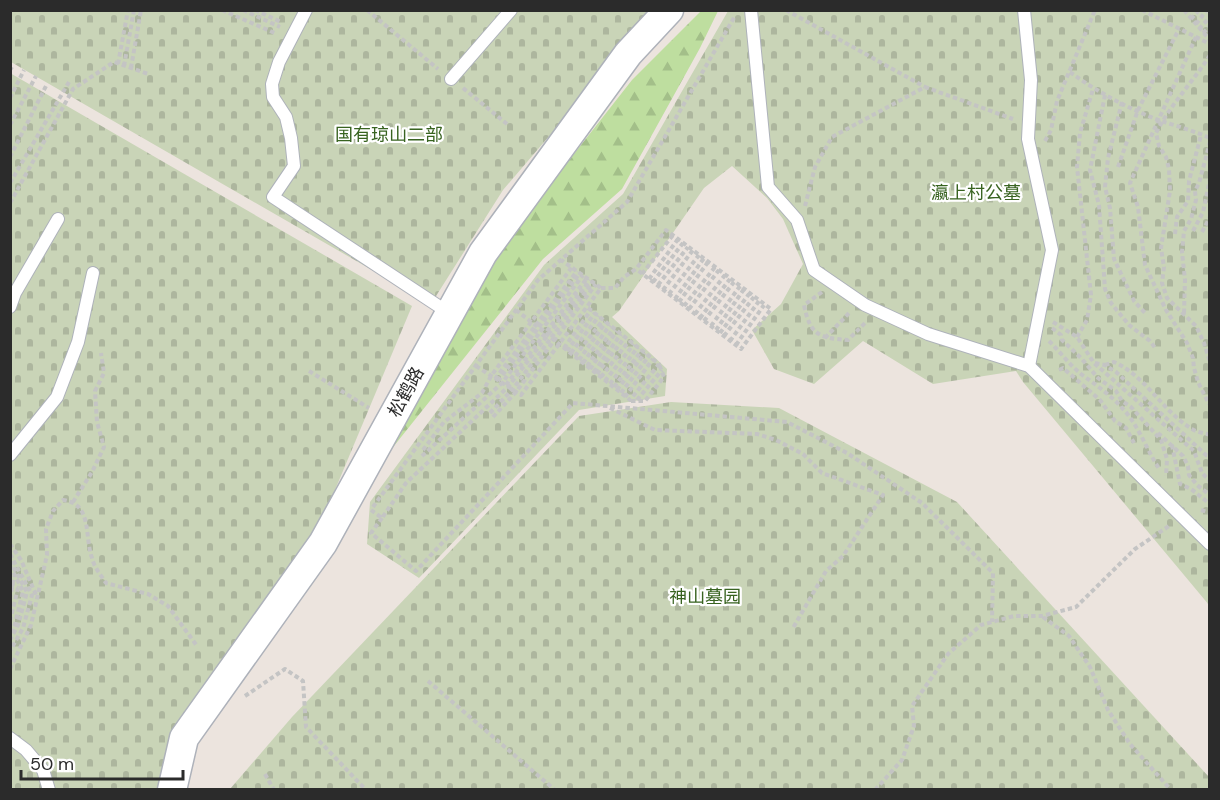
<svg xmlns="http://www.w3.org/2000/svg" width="1220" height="800" viewBox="0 0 1220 800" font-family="'DM Sans','Noto Sans SC',sans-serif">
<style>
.forest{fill:url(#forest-firs)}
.cemetery{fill:url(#cemetery-stones)}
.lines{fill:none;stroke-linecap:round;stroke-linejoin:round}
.service-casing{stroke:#aeb2ba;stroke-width:14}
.tertiary-casing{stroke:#aeb2ba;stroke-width:31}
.path{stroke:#c4c4c4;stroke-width:4;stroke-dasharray:4.5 3;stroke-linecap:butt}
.service{stroke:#fff;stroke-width:12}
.tertiary{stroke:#fff;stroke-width:28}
.labels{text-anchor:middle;stroke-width:4.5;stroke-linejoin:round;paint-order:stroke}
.park-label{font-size:18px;fill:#386320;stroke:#fff}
.street-label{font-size:18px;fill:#2b2b2b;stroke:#fff}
</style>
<defs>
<pattern id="forest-firs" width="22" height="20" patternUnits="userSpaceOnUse" patternTransform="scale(1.5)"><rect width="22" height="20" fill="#bede9f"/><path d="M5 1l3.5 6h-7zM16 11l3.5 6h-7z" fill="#a3bf89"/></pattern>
<pattern id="cemetery-stones" width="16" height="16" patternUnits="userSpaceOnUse" patternTransform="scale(1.5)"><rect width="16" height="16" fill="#c9d4b7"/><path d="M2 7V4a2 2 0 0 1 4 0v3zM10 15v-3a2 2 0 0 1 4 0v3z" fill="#adb69e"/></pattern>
</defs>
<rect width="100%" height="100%" fill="#ece4de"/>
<!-- forest -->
<path class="forest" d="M701,11h17l-18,37 -78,141 -79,70 -165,207 112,-205 142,-181z"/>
<!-- cemetery -->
<g class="cemetery">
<path d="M11,11h645l-153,179 -72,114 -420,-242z"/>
<path d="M728,11h481v594l-186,-223 -7,-11 -83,13 -70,-43 -49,43 -40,-15 -22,-39 29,-26 22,-40 -20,-45 -16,-21 -35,-32 -28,22 -85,123 -7,6 55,52 -2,27 -86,14 -160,168 -52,-34 3,-42 174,-237 79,-71z"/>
<path d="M10,73l402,233 -90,215 -162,268h-149z"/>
<path d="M671,402l108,6 178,94 252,275v12h-979l62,-72 287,-301z"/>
</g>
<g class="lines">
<defs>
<g id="service">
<path d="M306,10l-27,52 -7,22 1,13 13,20 5,21 3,28 -21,31 176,116"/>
<path d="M751,10l17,177 29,33 17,50 51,35 63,29 101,32 181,178"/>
<path d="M1024,10l7,70 -3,59 24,111 -23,116"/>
<path d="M451,79l60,-69"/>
<path d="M10,307l5,-14 43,-74"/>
<path d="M10,455l47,-58 21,-55 15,-69"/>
<path d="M10,738l16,12 17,20 6,20"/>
</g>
<path id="tertiary" d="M172,790l12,-52 139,-195 160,-290 145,-199 41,-44"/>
</defs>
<!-- service casing -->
<use href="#service" class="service-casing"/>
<!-- tertiary casing -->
<use href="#tertiary" class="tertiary-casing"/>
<!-- path -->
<g class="path">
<path d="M222,10l55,24"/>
<path d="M243,10l37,17"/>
<path d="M255,10l26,12"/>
<path d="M367,10l71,59"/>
<path d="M786,10l139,77"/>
<path d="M1142,10l68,34"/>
<path d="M1184,10l26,30"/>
<path d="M1191,19l8,-9"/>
<path d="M1196,24l11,-14"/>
<path d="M1199,29l11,-12"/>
<path d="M1203,33l7,-7"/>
<path d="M1196,37l-66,146 8,24 7,58 21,45 21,33 6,15 1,10 4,14 11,22"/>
<path d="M1210,55c-17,27 -40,50 -54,78l3,13 7,11 3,12 1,22 -9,57 3,19 -2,16 5,15 29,28 8,17 6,19"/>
<path d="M118,64l10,-54"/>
<path d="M124,66l10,-56"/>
<path d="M131,68l10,-58"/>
<path d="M10,70l2,-3"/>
<path d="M1070,72c27,20 59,37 91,49 16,5 33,10 49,17"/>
<path d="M463,88l44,36"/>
<path d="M1105,95l-15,75 9,35 6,84 6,14 18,22 21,16 6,8"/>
<path d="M10,98l14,-28"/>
<path d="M1122,102l-14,56 -3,29 5,21 4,51 20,42 11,12"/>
<path d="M10,125l26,-49"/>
<path d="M1045,141l6,-11 6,-29 38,-91"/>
<path d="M10,157l37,-73"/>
<path d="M1118,167l20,-57 41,-81"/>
<path d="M10,183l59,-101"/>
<path d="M10,203l63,-114 41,-27 34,12"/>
<path d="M805,206l10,-39 17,-30 93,-50 88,32"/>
<path d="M1193,231l10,-19 7,-33"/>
<path d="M1202,232l8,-15"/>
<path d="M1175,234l2,-17 11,-16 1,-20 12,-46"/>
<path d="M642,274l31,-39"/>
<path d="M649,279l29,-40"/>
<path d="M653,282l30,-39"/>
<path d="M658,285l30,-38"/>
<path d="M601,288h14l9,-11 12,-8 30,-39 105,79 -30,40 -105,-80"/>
<path d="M663,290l30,-40"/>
<path d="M822,292l-18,13c6,30 15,33 44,35l18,-18"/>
<path d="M669,294l30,-39"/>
<path d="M675,299l29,-41"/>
<path d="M679,302l29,-40"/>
<path d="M684,306l31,-39"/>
<path d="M689,309l30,-39"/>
<path d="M516,310l114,90 29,-36 -72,-57"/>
<path d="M1184,313l1,-33 -3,-28 2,-21 7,-12 5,-19 -1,-9 4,-8 11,-41"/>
<path d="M695,314l30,-39"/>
<path d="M700,318l30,-39"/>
<path d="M704,321l30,-39"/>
<path d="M1053,322l24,15 17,26 100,88 8,22 8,8"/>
<path d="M711,326l29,-40"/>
<path d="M1052,328l9,7 1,5 19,18 17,20 18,13 6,10 9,6 30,33 6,19 -1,17"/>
<path d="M716,330l28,-41"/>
<path d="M720,333l29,-39"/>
<path d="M724,336l30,-39"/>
<path d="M1077,337l10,-17 4,-25 -14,-128 3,-34 13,-44"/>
<path d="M825,338l24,-25"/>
<path d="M730,341l29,-40"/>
<path d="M1049,341c11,11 21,24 32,33 15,11 31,22 43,36 16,18 23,41 36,60"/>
<path d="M736,345l28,-40"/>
<path d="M564,348l27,-38"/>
<path d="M567,351l28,-38"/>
<path d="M571,353l28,-37"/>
<path d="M575,356l28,-36"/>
<path d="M579,360l27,-38"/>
<path d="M583,363l27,-38"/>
<path d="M1095,363l10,2 11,7 90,83 4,1"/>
<path d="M1105,365l9,-3c32,14 48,49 78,67 4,3 12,4 18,6"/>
<path d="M476,366l45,29 80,-107 -40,-28"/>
<path d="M587,366l27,-38"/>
<path d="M590,369l27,-38"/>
<path d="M1059,370l4,-2 37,32 15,21 11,7 8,15"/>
<path d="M309,371l60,37"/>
<path d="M594,372l27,-38"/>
<path d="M597,374l28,-37"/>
<path d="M601,377l28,-36"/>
<path d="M495,379l82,-108"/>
<path d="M498,381l82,-108"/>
<path d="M605,381l29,-37"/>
<path d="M610,384l28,-37"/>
<path d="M506,385l81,-107"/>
<path d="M614,387l28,-37"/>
<path d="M617,390l28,-37"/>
<path d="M621,393l28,-37"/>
<path d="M625,397l28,-38"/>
<path d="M637,400l25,-30"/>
<path d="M631,401h14l19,-24 -5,-13"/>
<path d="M610,408l45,22 102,4 19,6 27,14 19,19 61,22 -40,61 -17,15 -33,57"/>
<path d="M490,413l22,-23 81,-108"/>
<path d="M493,417l23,-25 80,-108"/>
<path d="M1158,433l25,23 5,10 1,9 8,10 13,10"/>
<path d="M1172,445l8,39 11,5 19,15"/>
<path d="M423,450l21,-28 38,-29 9,-17 81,-109"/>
<path d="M422,456l80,-73 81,-108"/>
<path d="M73,502l19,-30 12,-25 -7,-25 -2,-31 9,-18 -3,-20"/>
<path d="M373,507l165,-227 89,-78 108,-186"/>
<path d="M371,510l11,8 24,-35 102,-96 82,-107"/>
<path d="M1201,510l9,3"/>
<path d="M382,518l-11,15 45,38 157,-168 214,19 60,31 75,50 71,70 -1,49"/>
<path d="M10,544l11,16 16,37"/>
<path d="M10,554l22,41 -9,33 -13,23"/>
<path d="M10,561l17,31 -9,33 -8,15"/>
<path d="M10,566l13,25 -8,33 -5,8"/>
<path d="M10,584l8,4"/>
<path d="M10,599l4,-23"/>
<path d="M1043,617l26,19 21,31 18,43 22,34 41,46"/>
<path d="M10,621l8,-33"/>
<path d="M10,669l21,-44 16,-70 -1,-26 7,-18 10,-11c30,4 21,36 29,58 2,9 9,17 14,25l42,11 20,12 29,40"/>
<path d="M428,681l127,109"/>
<path d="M245,696l40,-27 18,12 3,46 60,63"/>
<path d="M265,774l9,16"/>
<path d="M875,790l27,-30 12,-34 -2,-20 36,-52 33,-29 33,-9h28l34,-9 59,-58 34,-23"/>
</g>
<!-- service -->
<use href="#service" class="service"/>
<!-- tertiary -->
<use href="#tertiary" class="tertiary"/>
</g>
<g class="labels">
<!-- park labels -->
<g class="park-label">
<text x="389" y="141">国有琼山二部</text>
<text x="976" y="199">瀛上村公墓</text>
<text x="705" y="603">神山墓园</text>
</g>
<!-- street labels -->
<g class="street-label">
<text transform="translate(406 392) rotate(-61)" y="6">松鹤路</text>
</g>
</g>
<!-- border -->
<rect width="1220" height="800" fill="none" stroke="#2b2b2b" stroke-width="24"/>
<!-- scale -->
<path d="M21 770v9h162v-9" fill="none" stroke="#2b2b2b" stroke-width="3"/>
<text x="30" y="770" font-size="18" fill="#2b2b2b" stroke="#ffffff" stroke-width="4.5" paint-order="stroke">50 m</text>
</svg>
